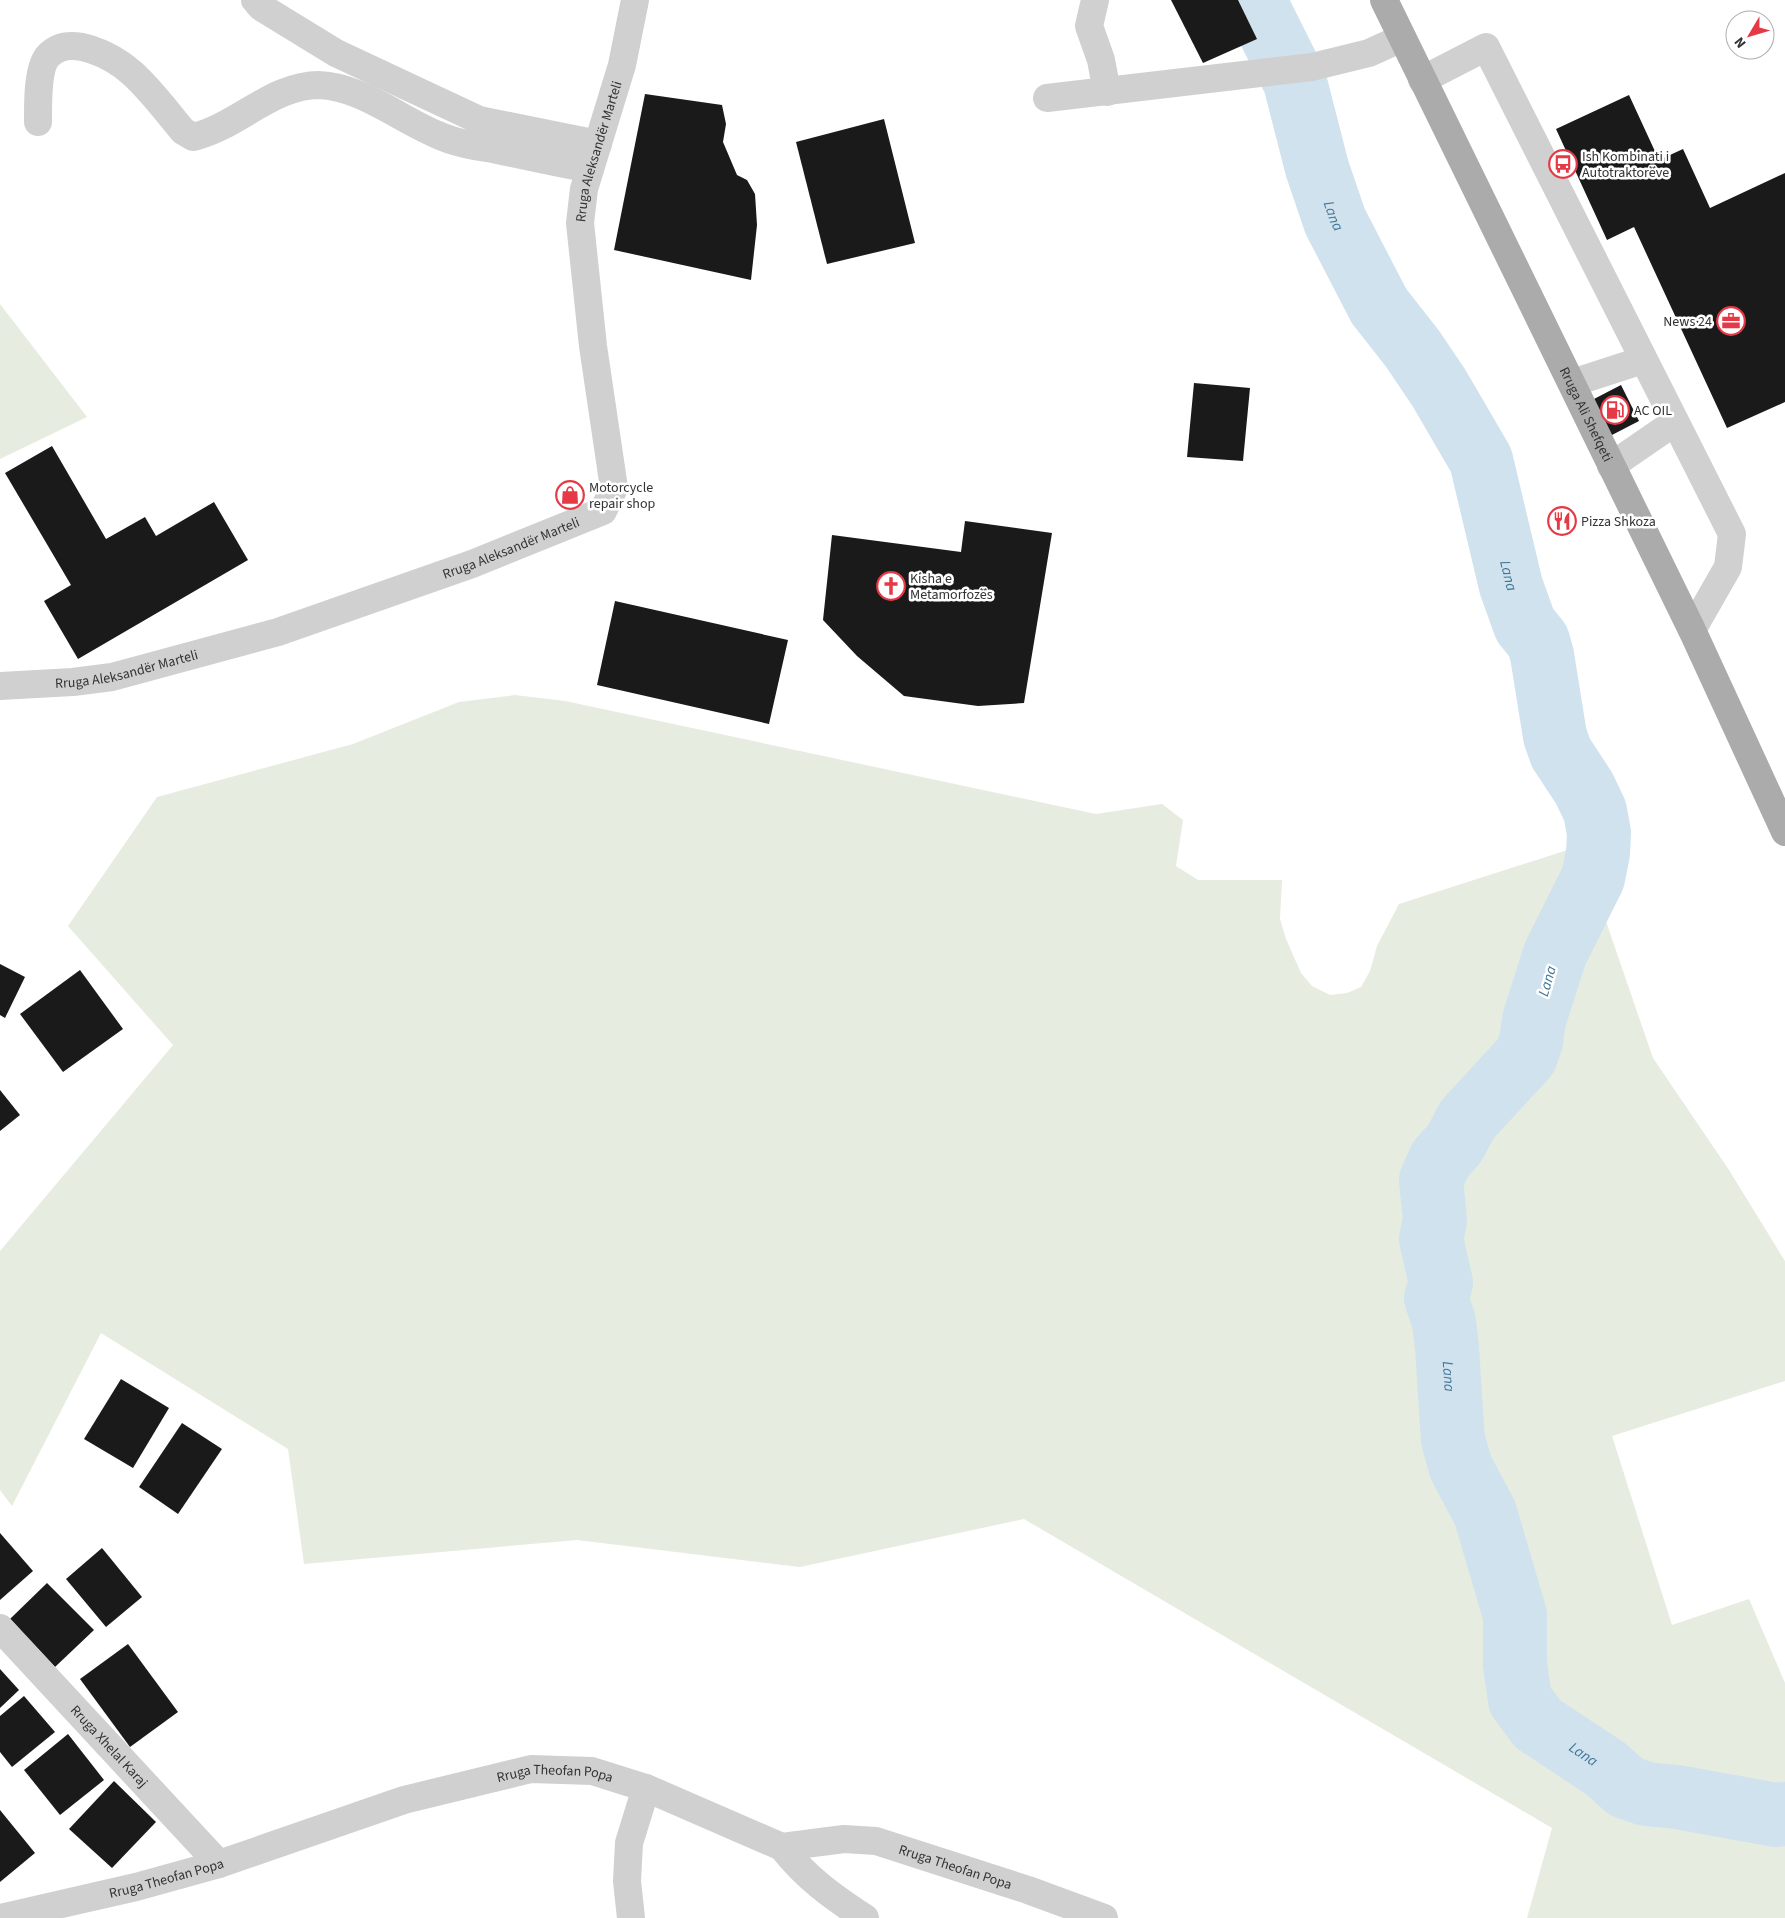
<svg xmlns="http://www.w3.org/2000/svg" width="1785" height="1918" viewBox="0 0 1785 1918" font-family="'Source Sans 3',sans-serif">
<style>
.green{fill:#e6ecdf}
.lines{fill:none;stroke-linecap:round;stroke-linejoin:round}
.river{stroke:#cfe2ee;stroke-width:64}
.building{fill:#1a1a1a}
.minor{stroke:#d0d0d0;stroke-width:28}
.major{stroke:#ababab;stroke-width:28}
.labels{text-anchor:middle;stroke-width:5;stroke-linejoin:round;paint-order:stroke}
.street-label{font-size:14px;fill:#333;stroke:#fff}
.poi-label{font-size:14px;fill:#333;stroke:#fff;text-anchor:start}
.water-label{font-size:15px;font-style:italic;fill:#3f7597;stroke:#fff}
</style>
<rect width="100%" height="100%" fill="#fff"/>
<!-- green -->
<g class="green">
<path d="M0,304l87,113 -87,42z"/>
<path d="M515,695l50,6 531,113 66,-10 21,16 -7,46 22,14h84l-2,39 6,20 15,34 11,13 18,9 17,-2 14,-6 9,-16 7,-25 22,-42 181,-58 73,212 76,112 56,91v120l-173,55 60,189 77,-26 36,84v235h-258l25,-90 -528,-309 -224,48 -223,-27 -273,24 -16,-115 -187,-116 -89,173 -12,-16v-239l173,-206 -105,-119 89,-129 196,-53 106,-42z"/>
</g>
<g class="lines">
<!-- river -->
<path class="river" id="s1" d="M1254,0l41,82 22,86 18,53 44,85 33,42 27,40 42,72 30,126 14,39 13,16 4,14 13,81 6,17 23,35 11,23 4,22 -1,20 -5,25 -38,76 -21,66 -3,21 -5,15 -59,64 -12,23 -15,17 -9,20 4,40 -4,19 10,44 -5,15 8,24 3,26 6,92 8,28 24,45 30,102v49l5,36 18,24 68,45 20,18 20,7 31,3 99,18 9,-1"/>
</g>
<!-- building -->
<g class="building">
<path d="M1171,0h67l19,39 -54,24z"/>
<path d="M645,94l77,11 4,19 -3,18 14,33 10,5 8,14 2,31 -6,55 -137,-30z"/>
<path d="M1629,95l30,65 24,-11 27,59 75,-35v229l-58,26 -93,-201 -27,13 -51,-111z"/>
<path d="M884,119l31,124 -88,21 -31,-122z"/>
<path d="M1194,383l56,5 -7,73 -56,-4z"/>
<path d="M1621,385l18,36 -29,15 -18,-36z"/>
<path d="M52,446l54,93 39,-22 11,19 58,-34 34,58 -170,99 -34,-58 27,-16 -66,-112z"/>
<path d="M965,521l87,12 -28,170 -46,3 -74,-10 -47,-40 -34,-36 9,-85 129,17z"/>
<path d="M615,601l173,39 -19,84 -172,-39z"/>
<path d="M0,964l25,13 -20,41 -5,-3z"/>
<path d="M80,970l43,59 -60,43 -43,-58z"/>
<path d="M0,1090l20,25 -20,16z"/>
<path d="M121,1379l48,29 -36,60 -49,-29z"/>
<path d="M182,1423l40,26 -44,65 -39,-27z"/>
<path d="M0,1533l33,38 -33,29z"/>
<path d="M102,1548l40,49 -36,30 -40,-48z"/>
<path d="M47,1583l47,47 -39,37 -45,-48z"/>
<path d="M128,1644l50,68 -48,35 -50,-68z"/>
<path d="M0,1669l19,21 -19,18z"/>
<path d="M24,1696l31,36 -43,35 -12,-15v-36z"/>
<path d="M68,1734l36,46 -44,35 -36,-45z"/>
<path d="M114,1781l42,41 -44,46 -43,-39z"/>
<path d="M0,1810l35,43 -35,29z"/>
</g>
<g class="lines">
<!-- minor -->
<g class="minor">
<path d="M255,0l6,7 75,46 143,67 119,24"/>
<path d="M1095,0l-6,26 12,34 6,32"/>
<path d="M1422,80l64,-33 246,487 -4,33 -36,63"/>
<path d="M1047,98l265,-31 57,-14 33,-15"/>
<path d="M38,122c0,-15 -1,-56 11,-67 22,-22 65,2 83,18 19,17 35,39 51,58l10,6c44,-10 79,-52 126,-52 41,1 82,35 119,50 17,8 37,11 55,14 32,7 65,14 97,20"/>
<path d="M1572,383l71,-23"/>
<path d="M1611,466l64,-44"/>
<path id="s2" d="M0,686l73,-4 39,-5 166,-45 194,-68 131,-53 11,-23 -21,-142 -13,-123 4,-34 38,-124 13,-65"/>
<path id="s3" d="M0,1628l219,236"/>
<path d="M782,1847c24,31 51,50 83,71"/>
<path id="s4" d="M0,1918l136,-31 83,-23 185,-64 127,-31 61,2 54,17 136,59 62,-8 32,2 152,49 76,28"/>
<path d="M631,1918l-4,-37 2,-38 17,-55"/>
</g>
<!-- major -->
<path class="major" id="s5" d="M1384,0l308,630 93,202"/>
</g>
<!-- icons -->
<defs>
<symbol id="bus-ring" viewBox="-11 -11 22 22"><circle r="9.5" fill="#fff" stroke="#e63946" stroke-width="1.5"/><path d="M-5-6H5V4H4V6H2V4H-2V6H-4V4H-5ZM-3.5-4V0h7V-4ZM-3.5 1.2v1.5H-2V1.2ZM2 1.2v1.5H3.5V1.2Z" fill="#e63946"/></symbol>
<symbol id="office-ring" viewBox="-11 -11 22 22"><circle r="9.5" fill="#fff" stroke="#e63946" stroke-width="1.5"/><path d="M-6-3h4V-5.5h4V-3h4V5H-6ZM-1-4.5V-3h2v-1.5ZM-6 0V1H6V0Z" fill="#e63946"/></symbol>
<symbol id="fuel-ring" viewBox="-11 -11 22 22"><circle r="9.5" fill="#fff" stroke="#e63946" stroke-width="1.5"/><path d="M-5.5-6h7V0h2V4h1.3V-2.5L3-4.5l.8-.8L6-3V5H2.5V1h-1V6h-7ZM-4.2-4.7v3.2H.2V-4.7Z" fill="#e63946"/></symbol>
<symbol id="shop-ring" viewBox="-11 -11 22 22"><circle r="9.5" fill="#fff" stroke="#e63946" stroke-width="1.5"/><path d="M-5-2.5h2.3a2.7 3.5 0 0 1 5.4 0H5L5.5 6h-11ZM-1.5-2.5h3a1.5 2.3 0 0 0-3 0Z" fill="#e63946"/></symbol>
<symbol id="restaurant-ring" viewBox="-11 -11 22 22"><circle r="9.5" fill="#fff" stroke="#e63946" stroke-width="1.5"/><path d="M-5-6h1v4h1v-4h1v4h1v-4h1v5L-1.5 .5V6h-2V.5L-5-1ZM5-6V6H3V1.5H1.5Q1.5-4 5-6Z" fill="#e63946"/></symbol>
<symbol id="church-ring" viewBox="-11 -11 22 22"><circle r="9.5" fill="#fff" stroke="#e63946" stroke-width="1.5"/><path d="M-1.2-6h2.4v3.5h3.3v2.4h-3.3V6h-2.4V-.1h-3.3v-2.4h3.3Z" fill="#e63946"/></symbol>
</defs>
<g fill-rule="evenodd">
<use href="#bus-ring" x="1547" y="148" width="32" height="32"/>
<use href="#office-ring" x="1715" y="305" width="32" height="32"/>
<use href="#fuel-ring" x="1599" y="394" width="32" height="32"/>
<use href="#shop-ring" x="554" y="479" width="32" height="32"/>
<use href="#restaurant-ring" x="1546" y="505" width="32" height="32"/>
<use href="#church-ring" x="875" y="570" width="32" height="32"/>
</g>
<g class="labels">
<!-- street labels -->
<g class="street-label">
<text dy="5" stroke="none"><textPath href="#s2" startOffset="998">Rruga Aleksandër Marteli</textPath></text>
<text dy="5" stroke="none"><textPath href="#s5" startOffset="461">Rruga Ali Shefqeti</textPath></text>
<text dy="5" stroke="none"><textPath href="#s2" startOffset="532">Rruga Aleksandër Marteli</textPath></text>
<text dy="5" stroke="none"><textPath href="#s2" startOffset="128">Rruga Aleksandër Marteli</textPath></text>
<text dy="5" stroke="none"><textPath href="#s3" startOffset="161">Rruga Xhelal Karaj</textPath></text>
<text dy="5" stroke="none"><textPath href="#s4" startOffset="576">Rruga Theofan Popa</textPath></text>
<text dy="5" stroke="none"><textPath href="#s4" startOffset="996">Rruga Theofan Popa</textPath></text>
<text dy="5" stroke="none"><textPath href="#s4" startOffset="171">Rruga Theofan Popa</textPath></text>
</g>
<!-- poi labels -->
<g class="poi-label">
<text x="1582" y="161">Ish Kombinati i<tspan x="1582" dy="16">Autotraktorëve</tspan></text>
<text x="1712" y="326" text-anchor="end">News 24</text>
<text x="1634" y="415">AC OIL</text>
<text x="589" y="492">Motorcycle<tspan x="589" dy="16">repair shop</tspan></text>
<text x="1581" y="526">Pizza Shkoza</text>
<text x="910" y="583">Kisha e<tspan x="910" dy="16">Metamorfozës</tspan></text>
</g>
<!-- water labels -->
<g class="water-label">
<text dy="5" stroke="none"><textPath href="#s1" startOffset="231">Lana</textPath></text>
<text dy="5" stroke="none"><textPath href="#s1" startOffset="636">Lana</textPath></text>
<text transform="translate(1547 981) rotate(-74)" y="5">Lana</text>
<text dy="5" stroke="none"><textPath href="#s1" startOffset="1508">Lana</textPath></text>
<text dy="5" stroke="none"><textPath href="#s1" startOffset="1928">Lana</textPath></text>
</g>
</g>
<!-- north arrow -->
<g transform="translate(1750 35) rotate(232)"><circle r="24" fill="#ffffff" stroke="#adadad"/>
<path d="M0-4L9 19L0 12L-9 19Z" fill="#e63946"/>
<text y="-8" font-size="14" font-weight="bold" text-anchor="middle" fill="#333333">N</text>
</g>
</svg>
